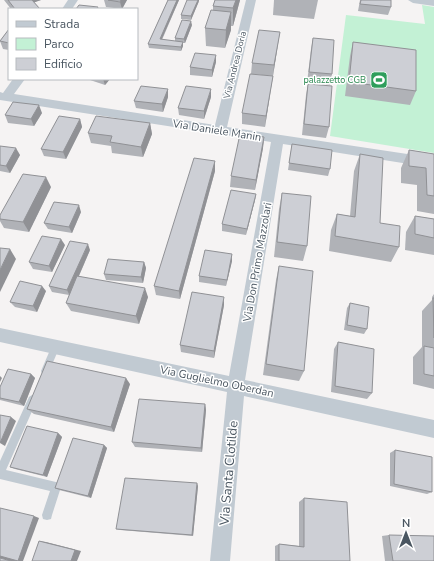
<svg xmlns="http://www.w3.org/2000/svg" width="434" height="561" viewBox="0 0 434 561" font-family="'Nunito Sans',sans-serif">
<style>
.green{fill:#c3f1d5}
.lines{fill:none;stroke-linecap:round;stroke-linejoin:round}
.lane{fill:#c1cad2;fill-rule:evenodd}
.street{fill:#c1cad2;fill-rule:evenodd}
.wall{fill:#b0b2b7}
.shaded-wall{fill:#909195}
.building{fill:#cdcfd5;stroke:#909195}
.labels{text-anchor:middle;stroke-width:3;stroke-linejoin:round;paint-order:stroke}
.far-street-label{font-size:9px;fill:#4a5661;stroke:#fff}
.far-leisure-label{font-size:9px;fill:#27864d;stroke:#fff;text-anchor:end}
.street-label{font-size:11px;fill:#4a5661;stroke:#fff}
.near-street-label{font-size:13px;fill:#4a5661;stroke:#fff}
</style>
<rect width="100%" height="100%" fill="#f5f3f3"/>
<!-- green -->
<path class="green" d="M422,5l12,2v146l-104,-17 16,-121 79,9z"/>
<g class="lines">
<!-- lane -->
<g class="lane">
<path d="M56,342l3,1 1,3 -12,28 -3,1 -3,-1 -1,-3 12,-28z"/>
<path d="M32,395l3,2 2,3 -31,70 54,13 1,4 -9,28 -1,4 -4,1 -4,-1 -1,-4 8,-24 -50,-12v-18l29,-64z"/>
</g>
<!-- street -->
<g class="street">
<path d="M68,0h10l-6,9h-10z"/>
<path d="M246,0h10l-29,127 207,31v10l-151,-24 -38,236 189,40v18l-190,-42 -14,165h-20l17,-169 -227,-50v-14l229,48 42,-234 -271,-42v-8l3,1 10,-14h12l-11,15 201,31z"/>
<path d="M408,0h26v6l-21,-3z"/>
</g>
</g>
<!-- wall -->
<g class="wall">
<path d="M4,0h37l-7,2 6,7h-29z"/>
<path d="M104,0h23l-5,9 -16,-2z"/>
<path d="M168,0h11l-17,40 13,1v-3l17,-13 -7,18h-2v3l-2,5 -32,-3 -1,-4z"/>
<path d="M215,0h25l-7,26h-2v4l-6,18 -19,-2 -1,-18 8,-18v-4z"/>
<path d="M274,0h44l-4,19 -41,-4z"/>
<path d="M360,0h31v7l-3,8 -30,-4z"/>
<path d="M199,1l-8,19 -10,-1v-4z"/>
<path d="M9,29v21l-6,-1 -3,-8z"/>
<path d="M280,32l-7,44 -22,-2 1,-11z"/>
<path d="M313,38l19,36 -2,11 -23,-2 4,-34z"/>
<path d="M353,42l63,49 -6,14 -65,-9 5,-40z"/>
<path d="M216,62l-4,15 -22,-2v-8z"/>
<path d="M273,76l-8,51 -23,-3v-11z"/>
<path d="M87,79h23l-5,6z"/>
<path d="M308,84l21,43 -3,11 -24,-3 4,-40z"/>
<path d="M168,89v8l-5,15 -27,-4 -2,-7z"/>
<path d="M211,97l-7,22 -25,-4 -1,-7z"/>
<path d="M42,113l-8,13 -26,-3 -3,-8z"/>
<path d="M80,119l2,8 -16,32 -22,-3 -3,-7z"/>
<path d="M150,123l2,11 -9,23 -31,-4 -1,-7 -20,-3 -3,-10z"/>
<path d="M264,137l-1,11 -8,42 -25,-3 1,-11z"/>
<path d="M292,144l38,25 -2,7 -40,-6z"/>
<path d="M0,146l20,9 -10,18 -10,-2z"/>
<path d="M409,150l25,4v60l-17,-3v-26l-16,-2v-15z"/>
<path d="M360,154l20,69 19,24 -8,15 -62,-11 2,-21 6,-16 13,2 4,-45z"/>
<path d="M215,161v10l-35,128 -24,-4 -2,-9z"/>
<path d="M51,187l-22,45 -25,-4 -4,-7v-6z"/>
<path d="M282,193l25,53 -4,15 -29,-4 5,-48z"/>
<path d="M256,194l-1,6 -9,35 -24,-4v-7z"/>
<path d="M81,212l-9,21 -24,-4 -4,-6z"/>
<path d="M415,216l19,3v36l-29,-5 1,-18z"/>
<path d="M65,245l-13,27 -19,-3 -4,-7z"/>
<path d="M90,250l-11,26 69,21 -9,27 -68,-13 -5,-8 3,-8 -17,-3 -3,-6z"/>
<path d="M232,254v7l-6,25 -27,-4v-6z"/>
<path d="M144,262l2,6 -3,15 -37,-3 -2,-6z"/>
<path d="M279,266l25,105 -5,10 -36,-6 13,-95z"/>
<path d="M46,291l-9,21 -22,-5 -5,-5z"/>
<path d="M434,294v95l-21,-5v-27l9,-10v-36l10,-11v-3z"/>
<path d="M350,303l17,26 -3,5 -20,-4 3,-22z"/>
<path d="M224,305l-10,53 -33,-6 -1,-7z"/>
<path d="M338,342l34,51 -5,6 -36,-7 3,-43z"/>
<path d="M31,374l4,4 -11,28 -24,-6v-13z"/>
<path d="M130,384l-16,48 -80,-18 -7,-5z"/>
<path d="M205,404l1,6 -4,42 -67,-5 -3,-5z"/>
<path d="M58,433l4,4 -15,40 -32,-8 -5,-2z"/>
<path d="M104,445l3,3 -16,50 -32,-8 -4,-2z"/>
<path d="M395,450l37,42 -5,2 -37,-8v-33z"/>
<path d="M198,486l-5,50 -73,-6 -4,-1z"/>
<path d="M304,498l46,63h-75v-15l4,-2 20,2v-44z"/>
<path d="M389,535l45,26h-49l-3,-25z"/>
</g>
<!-- shaded-wall -->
<g class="shaded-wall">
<path d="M28,0h13l-11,4z"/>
<path d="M121,0h6l-5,9 -2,-7z"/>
<path d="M177,0h2l-19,43v-4z"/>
<path d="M198,0h1v1l-8,19v-4z"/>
<path d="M236,0h4l-7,26v-18z"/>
<path d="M231,12v18l-6,18 1,-18z"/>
<path d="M191,21l1,4 -7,18 -1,-4z"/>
<path d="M280,32l-2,11 -5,33 1,-11z"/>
<path d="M183,42v4l-2,5v-4z"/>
<path d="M216,55v7l-4,15v-7z"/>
<path d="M273,76l-2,11 -6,40 1,-11z"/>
<path d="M103,79h7l-5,6z"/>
<path d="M168,89v8l-5,15 -1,-8z"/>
<path d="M211,89v8l-7,22v-8z"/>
<path d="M39,105l3,8 -8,13 -3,-7z"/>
<path d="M80,119l2,8 -16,32 -3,-7z"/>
<path d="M150,123l2,11 -9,23 -2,-10z"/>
<path d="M264,137l-1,11 -8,42 1,-10z"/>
<path d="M16,148l4,7 -10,18 -4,-7z"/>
<path d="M215,161v10l-35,128 -1,-8z"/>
<path d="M46,177l5,10 -22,45 -6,-10z"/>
<path d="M256,194l-1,6 -9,35 1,-6z"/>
<path d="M79,205l2,7 -9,21 -3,-6z"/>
<path d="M61,239l4,6 -13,27 -3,-6z"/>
<path d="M88,244l2,6 -20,46 -3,-6z"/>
<path d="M10,249l6,10 -16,33v-22z"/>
<path d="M232,254v7l-6,25 1,-6z"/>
<path d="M144,262l2,6 -3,15 -2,-6z"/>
<path d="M42,286l4,5 -9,21 -4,-6z"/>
<path d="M145,288l3,9 -9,27 -3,-8z"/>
<path d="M224,297v8l-10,53v-7z"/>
<path d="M31,374l4,4 -11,28 -5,-4z"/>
<path d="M0,376l2,2 -2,4z"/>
<path d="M126,378l4,6 -16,48 -3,-5z"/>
<path d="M205,404l1,6 -4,42 -1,-4z"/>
<path d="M11,417l5,4 -11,25 -5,-3z"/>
<path d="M58,433l4,4 -15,40 -4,-2z"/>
<path d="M104,445l3,3 -16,50 -3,-2z"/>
<path d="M197,483l1,3 -5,50 -1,-1z"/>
<path d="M34,516l5,2 -16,43h-12l-11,-3v-2z"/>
<path d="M39,541l7,1 35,9 -4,10h-6z"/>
</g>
<!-- building -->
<g class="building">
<path d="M8,0h24l8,9h-25z"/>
<path d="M108,0h13l-1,2z"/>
<path d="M168,0h9l-17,39 23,3 -2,5 -33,-3z"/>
<path d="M187,0h11l-7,16 -10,-1z"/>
<path d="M215,0h21l-3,8 -20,-2z"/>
<path d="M361,0h30v7l-31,-3z"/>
<path d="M79,5l19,2 -1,2h-21z"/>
<path d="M211,10l20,2 -5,18 -21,-2z"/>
<path d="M182,20l9,1 -7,18 -9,-1z"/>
<path d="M9,29v14l-9,-2z"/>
<path d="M259,30l21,2 -6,33 -22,-2z"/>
<path d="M313,38l21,2 -2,34 -23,-2z"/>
<path d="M353,42l63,8v41l-67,-9z"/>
<path d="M195,53l21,2 -4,15 -22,-3z"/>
<path d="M250,74l23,2 -7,40 -24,-3z"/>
<path d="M308,84l24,2 -3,41 -25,-3z"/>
<path d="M141,86l27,3 -6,15 -28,-3z"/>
<path d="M186,86l25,3 -7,22 -26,-3z"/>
<path d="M13,102l26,3 -8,14 -26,-4z"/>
<path d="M59,116l21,3 -17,33 -22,-3z"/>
<path d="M96,116l54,7 -9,24 -31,-5 2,-6 -24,-3z"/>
<path d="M240,134l24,3 -8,43 -25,-4z"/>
<path d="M292,144l40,6 -2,19 -41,-6z"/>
<path d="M0,146l16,2 -10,18 -6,-1z"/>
<path d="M409,150l25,4v42l-7,-1 -1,-27 -17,-2z"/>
<path d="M360,154l23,4 -3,65 20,3 -1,21 -64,-11 2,-22 18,3z"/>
<path d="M194,158l21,3 -36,130 -25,-5z"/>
<path d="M23,174l23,3 -23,45 -23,-3v-4z"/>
<path d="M231,190l25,4 -9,35 -25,-5z"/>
<path d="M282,193l29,3 -4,50 -30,-4z"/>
<path d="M54,202l25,3 -10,22 -25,-4z"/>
<path d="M415,216l19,3v19l-19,-4z"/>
<path d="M42,236l19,3 -12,27 -20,-4z"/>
<path d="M70,241l18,3 -21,46 -18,-4z"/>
<path d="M0,248l10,1 -10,21z"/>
<path d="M205,250l27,4 -5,26 -28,-4z"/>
<path d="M108,259l36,3 -3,15 -37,-3z"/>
<path d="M279,266l34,5 -9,100 -38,-7z"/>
<path d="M77,276l68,12 -9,28 -70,-13z"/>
<path d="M20,281l22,5 -9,20 -23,-4z"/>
<path d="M192,292l32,5 -10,54 -34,-6z"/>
<path d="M433,298h1v40z"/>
<path d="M350,303l19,4 -2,22 -20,-4z"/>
<path d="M338,342l36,7 -2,44 -37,-7z"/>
<path d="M424,346l10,2v28l-10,-2z"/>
<path d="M47,361l79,17 -15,49 -84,-18z"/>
<path d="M8,369l23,5 -12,28 -19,-4v-11z"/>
<path d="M139,399l66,5 -4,44 -69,-6z"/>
<path d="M0,415l11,2 -11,26z"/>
<path d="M27,426l31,7 -15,42 -33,-8z"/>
<path d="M73,438l31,7 -16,51 -33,-8z"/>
<path d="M395,450l37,7v35l-38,-8z"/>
<path d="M125,478l72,5 -5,52 -76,-6z"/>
<path d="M304,498l43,4 3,59h-71v-17l25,3z"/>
<path d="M0,508l34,8 -16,45 -18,-5z"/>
<path d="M389,535l45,1v25h-41z"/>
<path d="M39,541l36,9 -4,11h-39z"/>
<path d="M0,558l11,3h-11z"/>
</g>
<!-- icons -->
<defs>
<symbol id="stadium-square" viewBox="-11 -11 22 22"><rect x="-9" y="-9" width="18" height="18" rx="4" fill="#2e9e5b" stroke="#fff"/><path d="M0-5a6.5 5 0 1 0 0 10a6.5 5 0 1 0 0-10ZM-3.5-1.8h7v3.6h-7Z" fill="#fff"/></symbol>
</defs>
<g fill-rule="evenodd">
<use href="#stadium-square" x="369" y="70" width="20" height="20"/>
</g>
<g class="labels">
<!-- far-street labels -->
<g class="far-street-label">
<text transform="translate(235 65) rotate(-76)" y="3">Via Andrea Doria</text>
</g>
<!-- far-leisure labels -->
<g class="far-leisure-label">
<text x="366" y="83">palazzetto CGB</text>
</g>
<!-- street labels -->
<g class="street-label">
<text transform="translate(217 130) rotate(9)" y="4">Via Daniele Manin</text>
<text transform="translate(257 262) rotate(-80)" y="4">Via Don Primo Mazzolari</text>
<text transform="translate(217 381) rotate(12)" y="4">Via Guglielmo Oberdan</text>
</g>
<!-- near-street labels -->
<g class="near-street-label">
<text transform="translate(228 473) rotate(-85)" y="5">Via Santa Clotilde</text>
</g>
</g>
<!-- legend -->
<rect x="8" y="8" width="130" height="72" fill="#ffffff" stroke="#b7bbc0"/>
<rect x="16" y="21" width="20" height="6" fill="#c1cad2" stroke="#b7bbc0"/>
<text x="44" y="28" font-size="12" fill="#4a5661">Strada</text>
<rect x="16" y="38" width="20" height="12" fill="#c3f1d5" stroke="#b7bbc0"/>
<text x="44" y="48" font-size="12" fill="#4a5661">Parco</text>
<rect x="16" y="58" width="20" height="12" fill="#cdcfd5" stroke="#b7bbc0"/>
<text x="44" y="68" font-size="12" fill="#4a5661">Edificio</text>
<!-- north arrow -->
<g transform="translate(406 533)" stroke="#ffffff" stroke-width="3" paint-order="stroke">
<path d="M0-3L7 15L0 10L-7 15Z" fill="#4a5661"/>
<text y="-6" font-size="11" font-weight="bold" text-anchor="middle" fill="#4a5661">N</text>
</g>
</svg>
